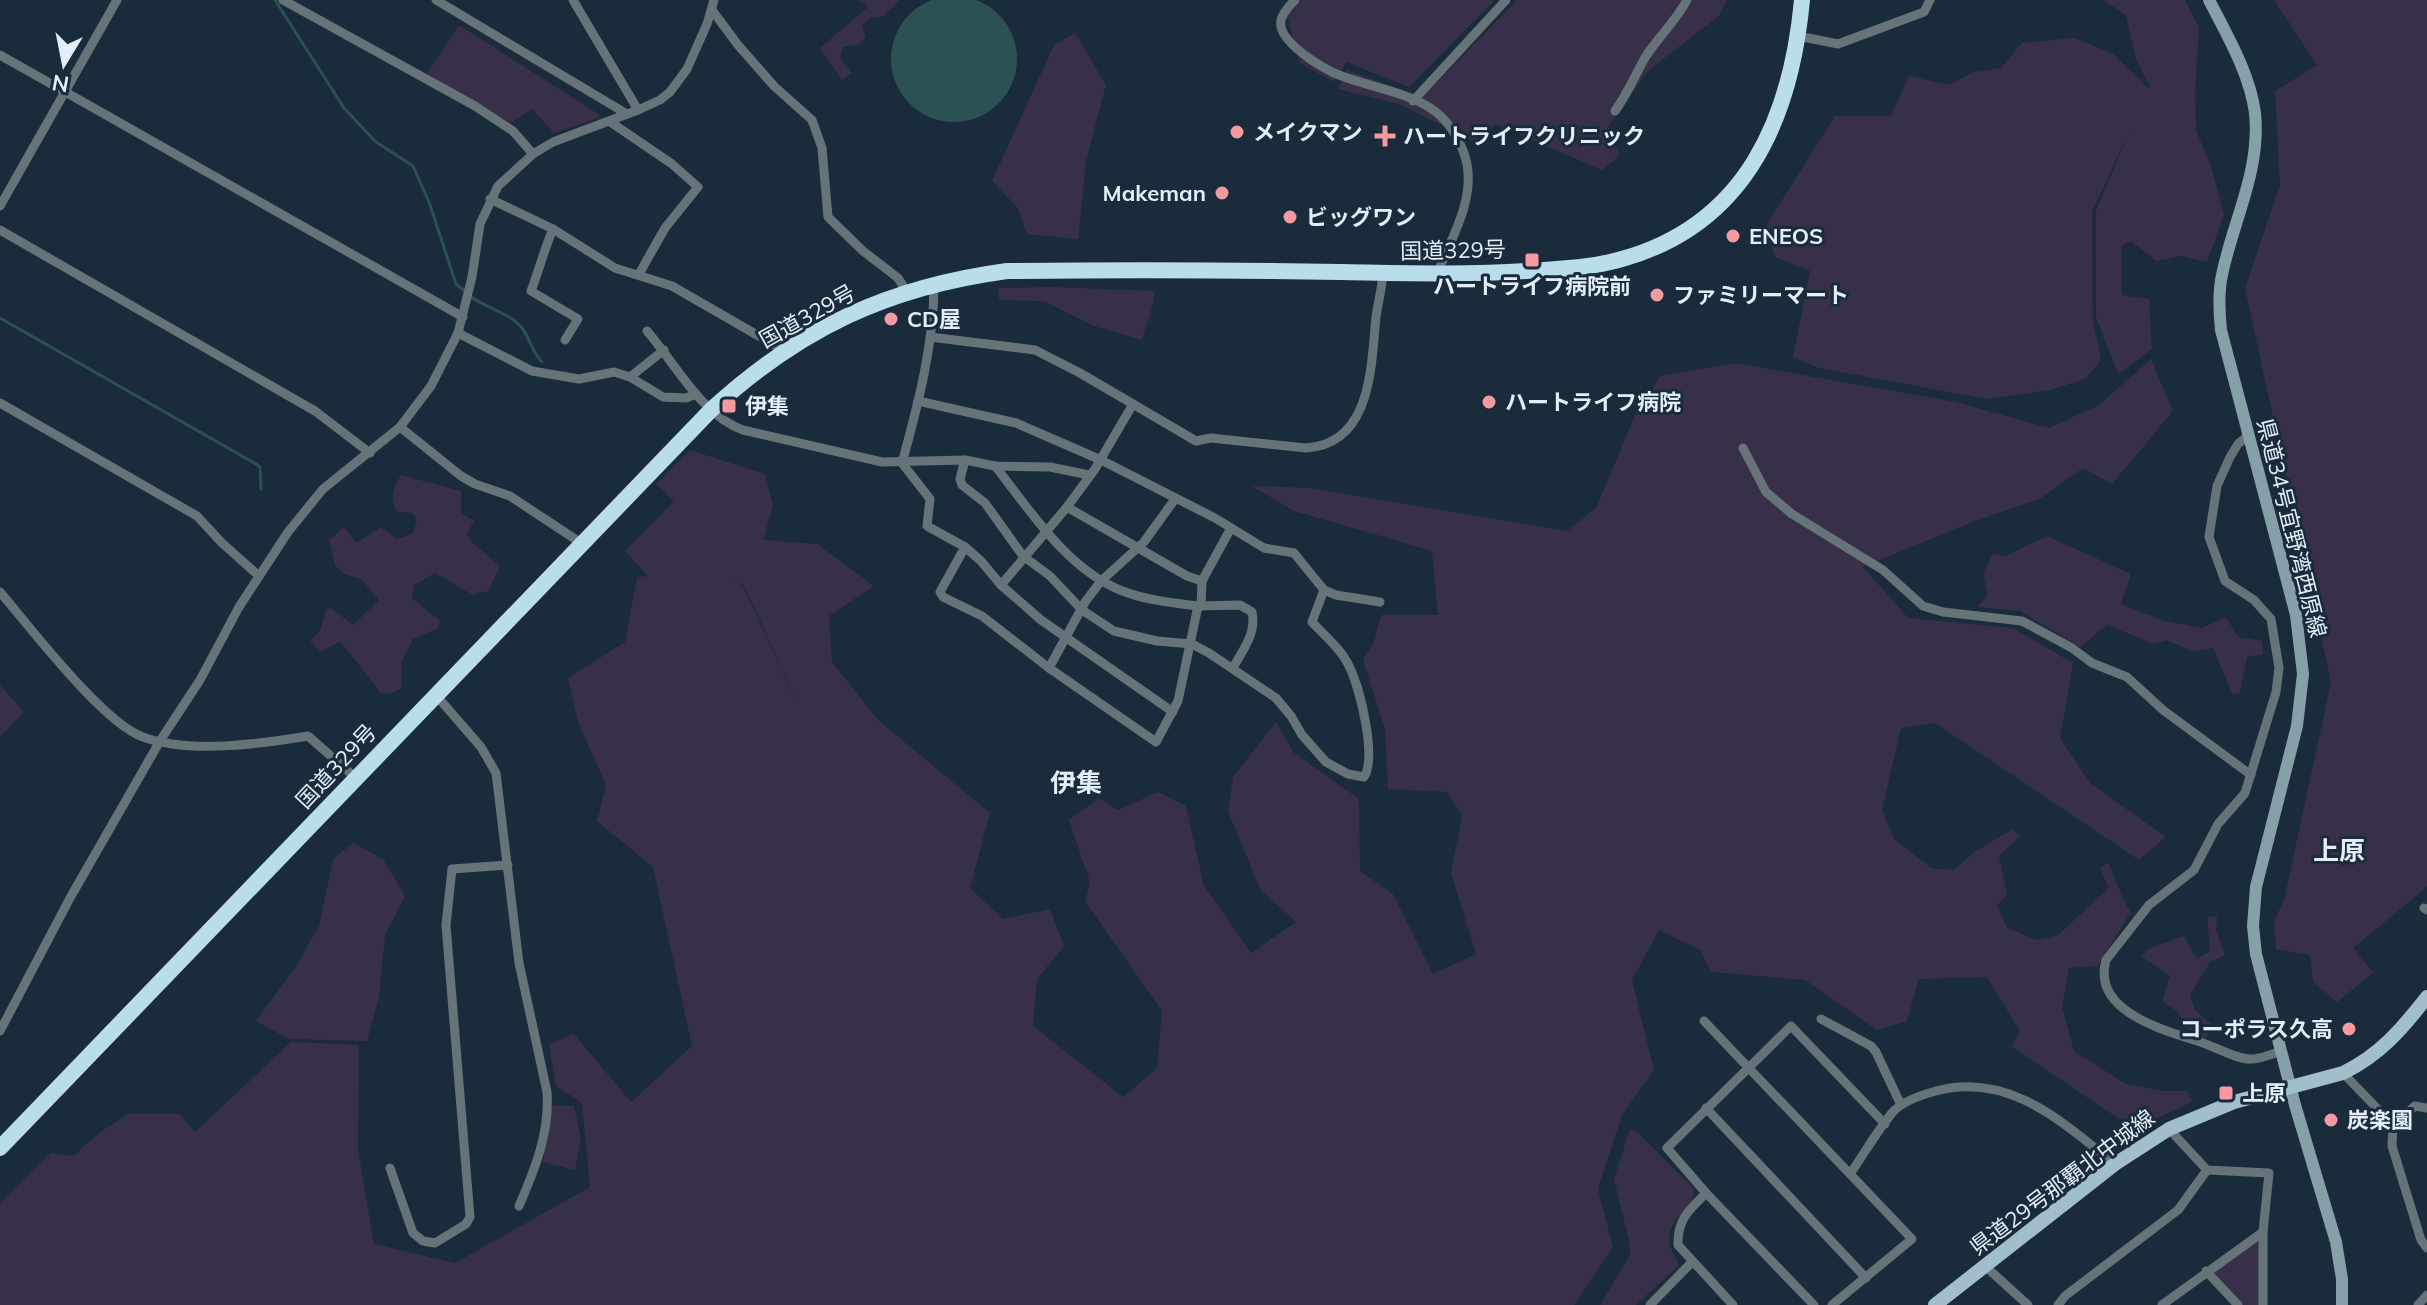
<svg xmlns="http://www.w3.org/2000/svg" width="2427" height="1305" viewBox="0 0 2427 1305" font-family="Mulish,'Noto Sans JP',sans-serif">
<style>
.green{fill:#383048;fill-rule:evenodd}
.water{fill:#2c5152}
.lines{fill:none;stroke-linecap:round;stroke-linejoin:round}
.stream{stroke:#2c5152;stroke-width:3}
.street{stroke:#667479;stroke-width:9}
.secondary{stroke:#879fa7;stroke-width:12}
.primary{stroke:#a1bfcb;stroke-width:14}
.highway{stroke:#b9ddeb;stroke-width:16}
.poi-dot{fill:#f49aa0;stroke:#1a2b3b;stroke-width:3}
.labels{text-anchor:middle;stroke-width:6;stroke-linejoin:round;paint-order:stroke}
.poi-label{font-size:22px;font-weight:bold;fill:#e3eef9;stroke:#1a2b3b;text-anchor:start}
.street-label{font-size:22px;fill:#e3eef9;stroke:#1a2b3b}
.quarter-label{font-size:26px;font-weight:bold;fill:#e3eef9;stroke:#1a2b3b}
</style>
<rect width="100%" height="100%" fill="#1a2b3b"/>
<!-- green -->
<g class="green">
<path d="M858,0h42l-18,17h-12l-8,9 4,11 -7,7 -16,3 -3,12 12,14 -10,7 -22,-32 47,-40 1,-2z"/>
<path d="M1302,0h193l-86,87 -63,-25 -12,20 -34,-19 -13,-47z"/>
<path d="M1517,0h210l-8,16 -70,54 -41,57 12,28 -18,15 -107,-46 -18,19 -78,-39 -61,-15 8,-19 77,27z"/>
<path d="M2103,0h82l14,28 -4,66 1,36 15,36 13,49 -17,47 -26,-6 -25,5 -25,-20 -10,5 1,49 27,4 3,50 -34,25 -22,-57v-106l35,-83 -39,84 1,108 8,40 -16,19 -35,11 -63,9 -168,-31 -26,-11 17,-86 -35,-14 -10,-30 70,-111h56l18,-40 40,9 24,-13 28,-4 21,-25 52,-5 38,15 37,36 1,-2 -14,-28 -10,-44z"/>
<path d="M2274,0h153v887l-74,61 20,25 -36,29 -24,-20 -3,-27 -34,-6 -2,-28 10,-21 47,-218 -86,-393 35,-104 -5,-94 42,-26z"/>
<path d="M459,25l141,90 -2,3 -44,15 -22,-24 -22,14 -83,-49z"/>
<path d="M1075,33l31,52 -20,76 -8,78 -51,-5 -9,-26 -26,-27 62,-136z"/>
<path d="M1054,287l100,4 -1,13 -11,36 -48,-14 -50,-25 -45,-1v-12z"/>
<path d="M2151,359l22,52 -61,73 -29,-16 -42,30 -71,25 -107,44 45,51 105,10 60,35 -13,75 30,45 76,54 -27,23 -204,-137 -34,5 -19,82 12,29 37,29 22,2 23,-19 37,-22 6,8 -20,19 8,39 -10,10 10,23 30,12 21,-5 51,-47 -9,-20 8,-5c9,17 12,34 23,49l-33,54 -29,2 -7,39 12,44 52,33 37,7h24l5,11 -58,27 -123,-83 9,-15 -33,-54 -68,2 -12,42 -30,9 -72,-50 -94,-8 -11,-22 -41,-20 -27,50 22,90 -32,45 -24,74 15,58 -39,58h-1574v-101l51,-51 22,3 26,-23 29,-19h52l15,18 96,-90 68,3 -1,105 16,94 81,19 135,-76 -8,-84 -26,-17 -7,-42 25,-10 57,68 61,-56 -39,-179 -56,-46 9,-36 -28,-63 -10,-44 57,-36 12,-65 11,-1 -23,-25 49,-50 -18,-17 34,-34 75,24 8,32 -10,34 54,4 57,42 -45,30 3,46 46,58 112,93 -20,75 33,31 47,-10 14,37 -27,33 -4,47 90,71 34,-29 5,-57 -77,-110 5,-19 -21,-62 30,-22 19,12 40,-18 28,14 18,80 47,67 45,-31 -36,-33 -32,-78 5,-34 43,-55 17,30 66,47 1,72 33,23 40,80 43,-20 -25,-81 11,-58 -15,-23 -59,-3 -3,-60 -22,-69 11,-18 7,-27h57l-6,-64 -138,-40 -42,-25 58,2 257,43 29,-23 42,-100 23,-32 74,-13 221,39 93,26 50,-23zM732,579l13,8 60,133 -61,-132z"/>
<path d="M401,475l60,16v22l13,8 -7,13 6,9 27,23 -12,25 -15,4 -38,-22 -21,12 -2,13 28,23 -2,7 -25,11 -12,24v25l-11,6 -10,-2 -40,-51 -19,11 -11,-11 10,-10 6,-21 5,-2 22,17 26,-25 -18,-21 -17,-5 -9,-9 -6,-25 15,-13 12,16 25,-16 16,12 15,-5 5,-13 -4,-8 -15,-1c-10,-12 -4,-25 3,-37z"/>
<path d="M2047,536l84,38 -10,30 44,17 37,7 24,-11 12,20 24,4 1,13 -16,3 -7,35 -7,3 -20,-47 -21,3 -26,-11 -12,4 -47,-19 -27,22 -60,-36 -43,-4 11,-13 -5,-20 9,-20 13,2z"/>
<path d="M0,685l24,27 -24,25z"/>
<path d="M353,843l30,16 22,37 -20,39 -6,62 -12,44 -78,-2 -33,-18 39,-53 24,-42 14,-67z"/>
<path d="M2217,916l-1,14 9,25 -15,7 -20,33 5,15 18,15 -7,13 -16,-5 -13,-22 -15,-10 8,-25 -29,-20 7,-7 36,-13 13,23 13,-8 -3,-34z"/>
<path d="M551,1106h23l7,32 -6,32 -32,-8z"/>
<path d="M1630,1129l8,4 56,56c0,26 -43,34 -16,72v5l-42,39h-36l30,-50v-10l-16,-66z"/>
<path d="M2263,1232v73h-25l-32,-34z"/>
</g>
<!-- water -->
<circle class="water" cx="954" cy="59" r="63"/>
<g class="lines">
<!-- stream -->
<g class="stream">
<path d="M275,0l69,108 32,34 37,24 16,36 27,82 10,8"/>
<path d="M471,297c16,11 39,16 51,31 8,11 10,24 20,34"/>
<path d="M0,318l256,146 4,3 1,22"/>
</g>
<!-- street -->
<g class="street">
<path d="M283,0l192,106 38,25 20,23"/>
<path d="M436,0l191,114"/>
<path d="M573,0l65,110"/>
<path d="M1295,0c-5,5 -12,12 -14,20 -5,20 41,49 58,55 30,12 71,17 97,37 15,12 27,33 31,52 7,38 -16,75 -30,110"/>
<path d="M712,10l26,35 36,41 38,34 10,28 6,69 35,34 35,27 9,14"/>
<path d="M1798,36l40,8 86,-32 6,-12"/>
<path d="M0,55l463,262"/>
<path d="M1413,101l93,-101"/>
<path d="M1615,111c13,-18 20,-36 31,-55 13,-20 30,-35 41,-56"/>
<path d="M609,121l63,43 26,23 -33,41 -26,46"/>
<path d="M490,199l63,30 62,39 57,18 111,64"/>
<path d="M0,206l117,-206"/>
<path d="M553,229c-9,21 -14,41 -22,62l47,28 -13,21"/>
<path d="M0,230l315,181 55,42"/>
<path d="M647,331c28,32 55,85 96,99l139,32 83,-2 30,6 55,1 39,8"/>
<path d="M458,333l74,38 47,8 35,-7 16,5 33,20 23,1 10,-4"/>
<path d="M930,337l105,13 45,23 116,68 15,-3 95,10c66,-4 65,-82 70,-131 2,-15 6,-29 7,-44"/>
<path d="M630,377l34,-27"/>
<path d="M918,401l98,22 85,37 114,58 49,30 30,5 30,37 -12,32c12,13 30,28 37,44 11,22 28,91 15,111l-16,-3 -22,-12 -24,-27 -11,-19 -15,-18 -67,-45 -17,-9 -35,-3 -43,-10 -32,-21 -32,-34 -27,-20 -38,-53 -23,-18 -2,-6 5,-19"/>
<path d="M0,403l197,113 25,27 37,33"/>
<path d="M400,427l61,49 14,8 35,12 71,47"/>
<path d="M2249,435l-11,9 -8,13 -13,29 -8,51 16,44 29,19 17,19 8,49 -3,24 -31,101 -27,31 -24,46 -45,35 -43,55c-15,53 62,71 97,83 14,5 33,16 48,16 9,0 21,-5 30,-8"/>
<path d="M1743,448l23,44 26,22 91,56 40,36 20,6 79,9 50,27 20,15 35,14 36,33 88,65"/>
<path d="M902,463l28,36 -3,27 38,21 16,14 20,24 40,35 132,92"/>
<path d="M902,463c16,-58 32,-119 32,-179"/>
<path d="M1067,507l120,69 15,5"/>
<path d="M965,547l-25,45 3,5 39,19 67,52 107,74 22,-41 20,-95c-25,-3 -54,-6 -78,-16 -54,-22 -90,-80 -125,-124"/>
<path d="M1001,585l66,-78 28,-38 38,-65"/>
<path d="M1324,590l12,5 44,7"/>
<path d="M0,592c30,35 103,131 143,145 47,17 117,7 165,-1l48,42"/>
<path d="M1198,606l42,-1 12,7c5,21 -10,39 -19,56"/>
<path d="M1201,606l1,-25 29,-53"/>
<path d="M1049,668l36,-66 16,-21 43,-39 31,-43"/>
<path d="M435,694l46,53 15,26 23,190 28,129c3,40 -12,77 -28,114"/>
<path d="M2424,908l3,2"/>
<path d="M1821,1019l50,27 5,6 25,53"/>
<path d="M1704,1021l208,218 -80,66"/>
<path d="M0,1031l70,-133 90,-157 40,-61 39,-73 49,-75 35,-43 77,-62 31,-41 27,-53 14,-56 8,-53 18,-38 35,-32 20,-12 85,-32 22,-10 10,-8 17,-23 20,-45 7,-24"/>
<path d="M2343,1073l50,52 -1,21 29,94 6,8"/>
<path d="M1706,1108l160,170"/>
<path d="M2393,1125l22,-19 12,2"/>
<path d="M2169,1129l38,41 62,3 -6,59v73"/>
<path d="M390,1168l23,65 10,8 12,2 31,-19 4,-7 -24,-292 6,-56 56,-4"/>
<path d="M1850,1174c14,-20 27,-43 42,-61 10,-12 29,-18 44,-22 73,-20 127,32 179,73"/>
<path d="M1706,1193c-17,17 -29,27 -28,52l55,60"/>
<path d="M1985,1266l43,39"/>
<path d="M2206,1271l32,34"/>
<path d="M1650,1305l42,-43"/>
<path d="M1814,1305l-108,-112 -39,-45 124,-122 94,98"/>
<path d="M2058,1305l7,-9 113,-86 29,-40"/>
<path d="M2162,1305l101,-73"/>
<path d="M2418,1305l9,-10"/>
</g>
<!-- secondary -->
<path class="secondary" d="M2209,0c18,35 41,74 46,113 6,57 -22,108 -33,162 -4,18 -3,36 -1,55l75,285 7,59 -6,52 -41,161 -3,39 3,28 39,151 41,137 6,37v26"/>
<!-- primary -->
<path class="primary" d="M1935,1305l180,-141 54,-35 65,-27 109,-29c37,-18 59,-44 84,-76"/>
<!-- highway -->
<path class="highway" d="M0,1148l711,-738c89,-82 177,-123 296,-139 111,-1 222,-1 333,1 62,1 124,3 187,-1 32,-2 64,-3 95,-12 125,-35 169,-141 180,-259"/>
</g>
<!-- markers -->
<g class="poi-dot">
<circle cx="1237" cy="132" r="8"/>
<path d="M1381 124h8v8h8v8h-8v8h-8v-8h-8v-8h8z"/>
<circle cx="1222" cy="193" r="8"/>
<circle cx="1290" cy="217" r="8"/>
<circle cx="1733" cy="236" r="8"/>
<rect x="1524" y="252" width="16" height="16" rx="4"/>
<circle cx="1657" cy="295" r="8"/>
<circle cx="891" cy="319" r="8"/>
<circle cx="1489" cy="402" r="8"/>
<rect x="721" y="398" width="16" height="16" rx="4"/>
<circle cx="2349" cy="1029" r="8"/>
<rect x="2218" y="1085" width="16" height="16" rx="4"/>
<circle cx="2331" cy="1120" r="8"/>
</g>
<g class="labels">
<!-- poi labels -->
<g class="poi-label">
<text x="1253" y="140">メイクマン</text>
<text x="1403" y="144">ハートライフクリニック</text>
<text x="1206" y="201" text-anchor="end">Makeman</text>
<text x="1306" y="225">ビッグワン</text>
<text x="1749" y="244">ENEOS</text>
<text x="1532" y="294" text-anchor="middle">ハートライフ病院前</text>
<text x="1673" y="303">ファミリーマート</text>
<text x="907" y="327">CD屋</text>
<text x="1505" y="410">ハートライフ病院</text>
<text x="745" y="414">伊集</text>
<text x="2333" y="1037" text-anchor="end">コーポラス久高</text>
<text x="2242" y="1101">上原</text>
<text x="2347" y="1128">炭楽園</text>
</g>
<!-- street labels -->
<g class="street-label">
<text transform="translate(1453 250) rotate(-1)" y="8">国道329号</text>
<text transform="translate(807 316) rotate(-29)" y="8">国道329号</text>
<text transform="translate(2292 528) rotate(76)" y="8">県道34号宜野湾西原線</text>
<text transform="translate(336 766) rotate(-47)" y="8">国道329号</text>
<text transform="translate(2062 1182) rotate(-37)" y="8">県道29号那覇北中城線</text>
</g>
<!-- quarter labels -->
<g class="quarter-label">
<text x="1076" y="792">伊集</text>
<text x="2339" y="860">上原</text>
</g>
</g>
<!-- north arrow -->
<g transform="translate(64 64) rotate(190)" stroke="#1a2b3b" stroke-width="6" paint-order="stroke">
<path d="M0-6L14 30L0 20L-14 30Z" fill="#e3eef9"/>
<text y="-12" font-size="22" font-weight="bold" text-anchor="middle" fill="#e3eef9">N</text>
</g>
</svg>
